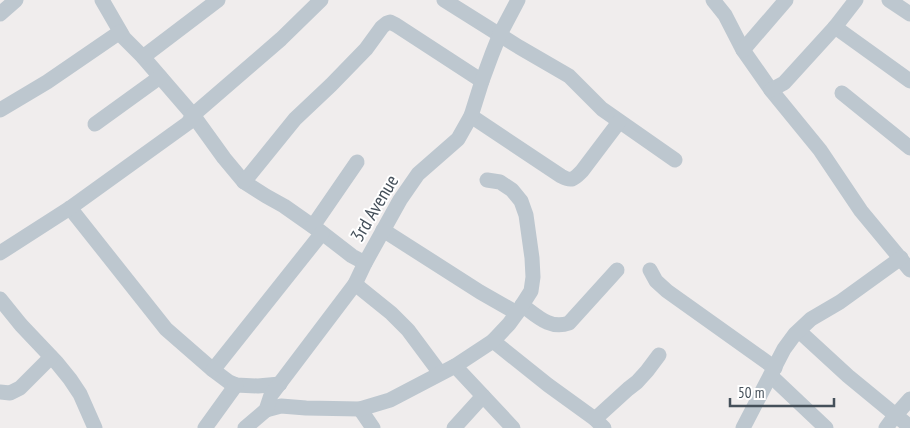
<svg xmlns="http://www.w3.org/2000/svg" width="910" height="428" viewBox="0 0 910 428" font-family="'PT Sans Narrow',sans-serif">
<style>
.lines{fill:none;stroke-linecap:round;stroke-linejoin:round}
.minor{stroke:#bdc7cf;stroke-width:15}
.labels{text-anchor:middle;stroke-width:4;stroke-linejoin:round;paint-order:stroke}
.street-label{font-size:19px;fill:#45505a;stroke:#fff}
</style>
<rect width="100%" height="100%" fill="#f0eded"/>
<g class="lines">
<!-- minor -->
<g class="minor">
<path d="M102,0l22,38 19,19 50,58 31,43 20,24 22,14 18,10 37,26 31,24 13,7"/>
<path d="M444,0l75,47 50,29 33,33 73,51"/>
<path d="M713,0l12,15 18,35 28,40 49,60 41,61 49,59"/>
<path d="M889,0l21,14"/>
<path d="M0,14l16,-14"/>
<path d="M835,27l75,54"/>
<path d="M743,50l43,-50"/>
<path d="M143,57l75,-57"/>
<path d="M771,90l13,-7 51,-56 21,-27"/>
<path d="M842,93l68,55"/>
<path d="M0,110l47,-28 73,-50"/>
<path d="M471,116l90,60c11,6 13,3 21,-5l37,-49"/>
<path d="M95,124l65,-47"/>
<path d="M244,182l51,-63 36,-34 35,-36 16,-22 5,-4 3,-1 6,3 86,56"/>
<path d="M70,208l96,121 47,41 16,12 7,3 22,1 22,-2"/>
<path d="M313,226l44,-64"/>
<path d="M383,230l97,62 37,21"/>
<path d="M0,253l70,-45 118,-85 5,-8 88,-76 40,-39"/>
<path d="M650,270l6,11 11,10 108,77"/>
<path d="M355,284l36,29 17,17 32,43"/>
<path d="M0,299l21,26 36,38 13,16 10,15 15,34"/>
<path d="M522,305c15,11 28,25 47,18l48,-53"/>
<path d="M799,331l49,45 62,51"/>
<path d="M493,341l55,44 47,34 9,9"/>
<path d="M455,366l58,62"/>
<path d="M213,370l109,-137"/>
<path d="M771,376l55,52"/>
<path d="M0,392l10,1 10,-5 31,-31"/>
<path d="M360,409l13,19"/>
<path d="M266,410l15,-4 25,2 54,1 30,-9 65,-34 38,-25 16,-17 8,-11 14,-22 2,-14 -1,-19 -6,-43 -5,-14 -9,-11 -12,-8 -13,-2"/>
<path d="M595,419l33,-30 9,-7 10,-11 12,-16"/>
<path d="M205,428l31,-43"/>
<path d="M245,428l21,-18 5,-15 84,-111 10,-21 35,-63 18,-26 40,-35 13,-23 11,-35 10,-27 8,-20 18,-34"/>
<path d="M454,428l29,-32"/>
<path d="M743,428l41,-79 11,-15 16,-15 29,-17 61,-44"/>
<path d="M886,428l8,-11 16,-18"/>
</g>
</g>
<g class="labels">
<!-- street labels -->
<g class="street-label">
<text transform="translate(374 208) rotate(-59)" y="7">3rd Avenue</text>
</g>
</g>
<!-- scale -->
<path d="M730 398v8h104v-8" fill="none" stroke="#45505a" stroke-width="2.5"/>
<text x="738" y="398" font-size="15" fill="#45505a" stroke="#ffffff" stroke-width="4" paint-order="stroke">50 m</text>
</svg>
